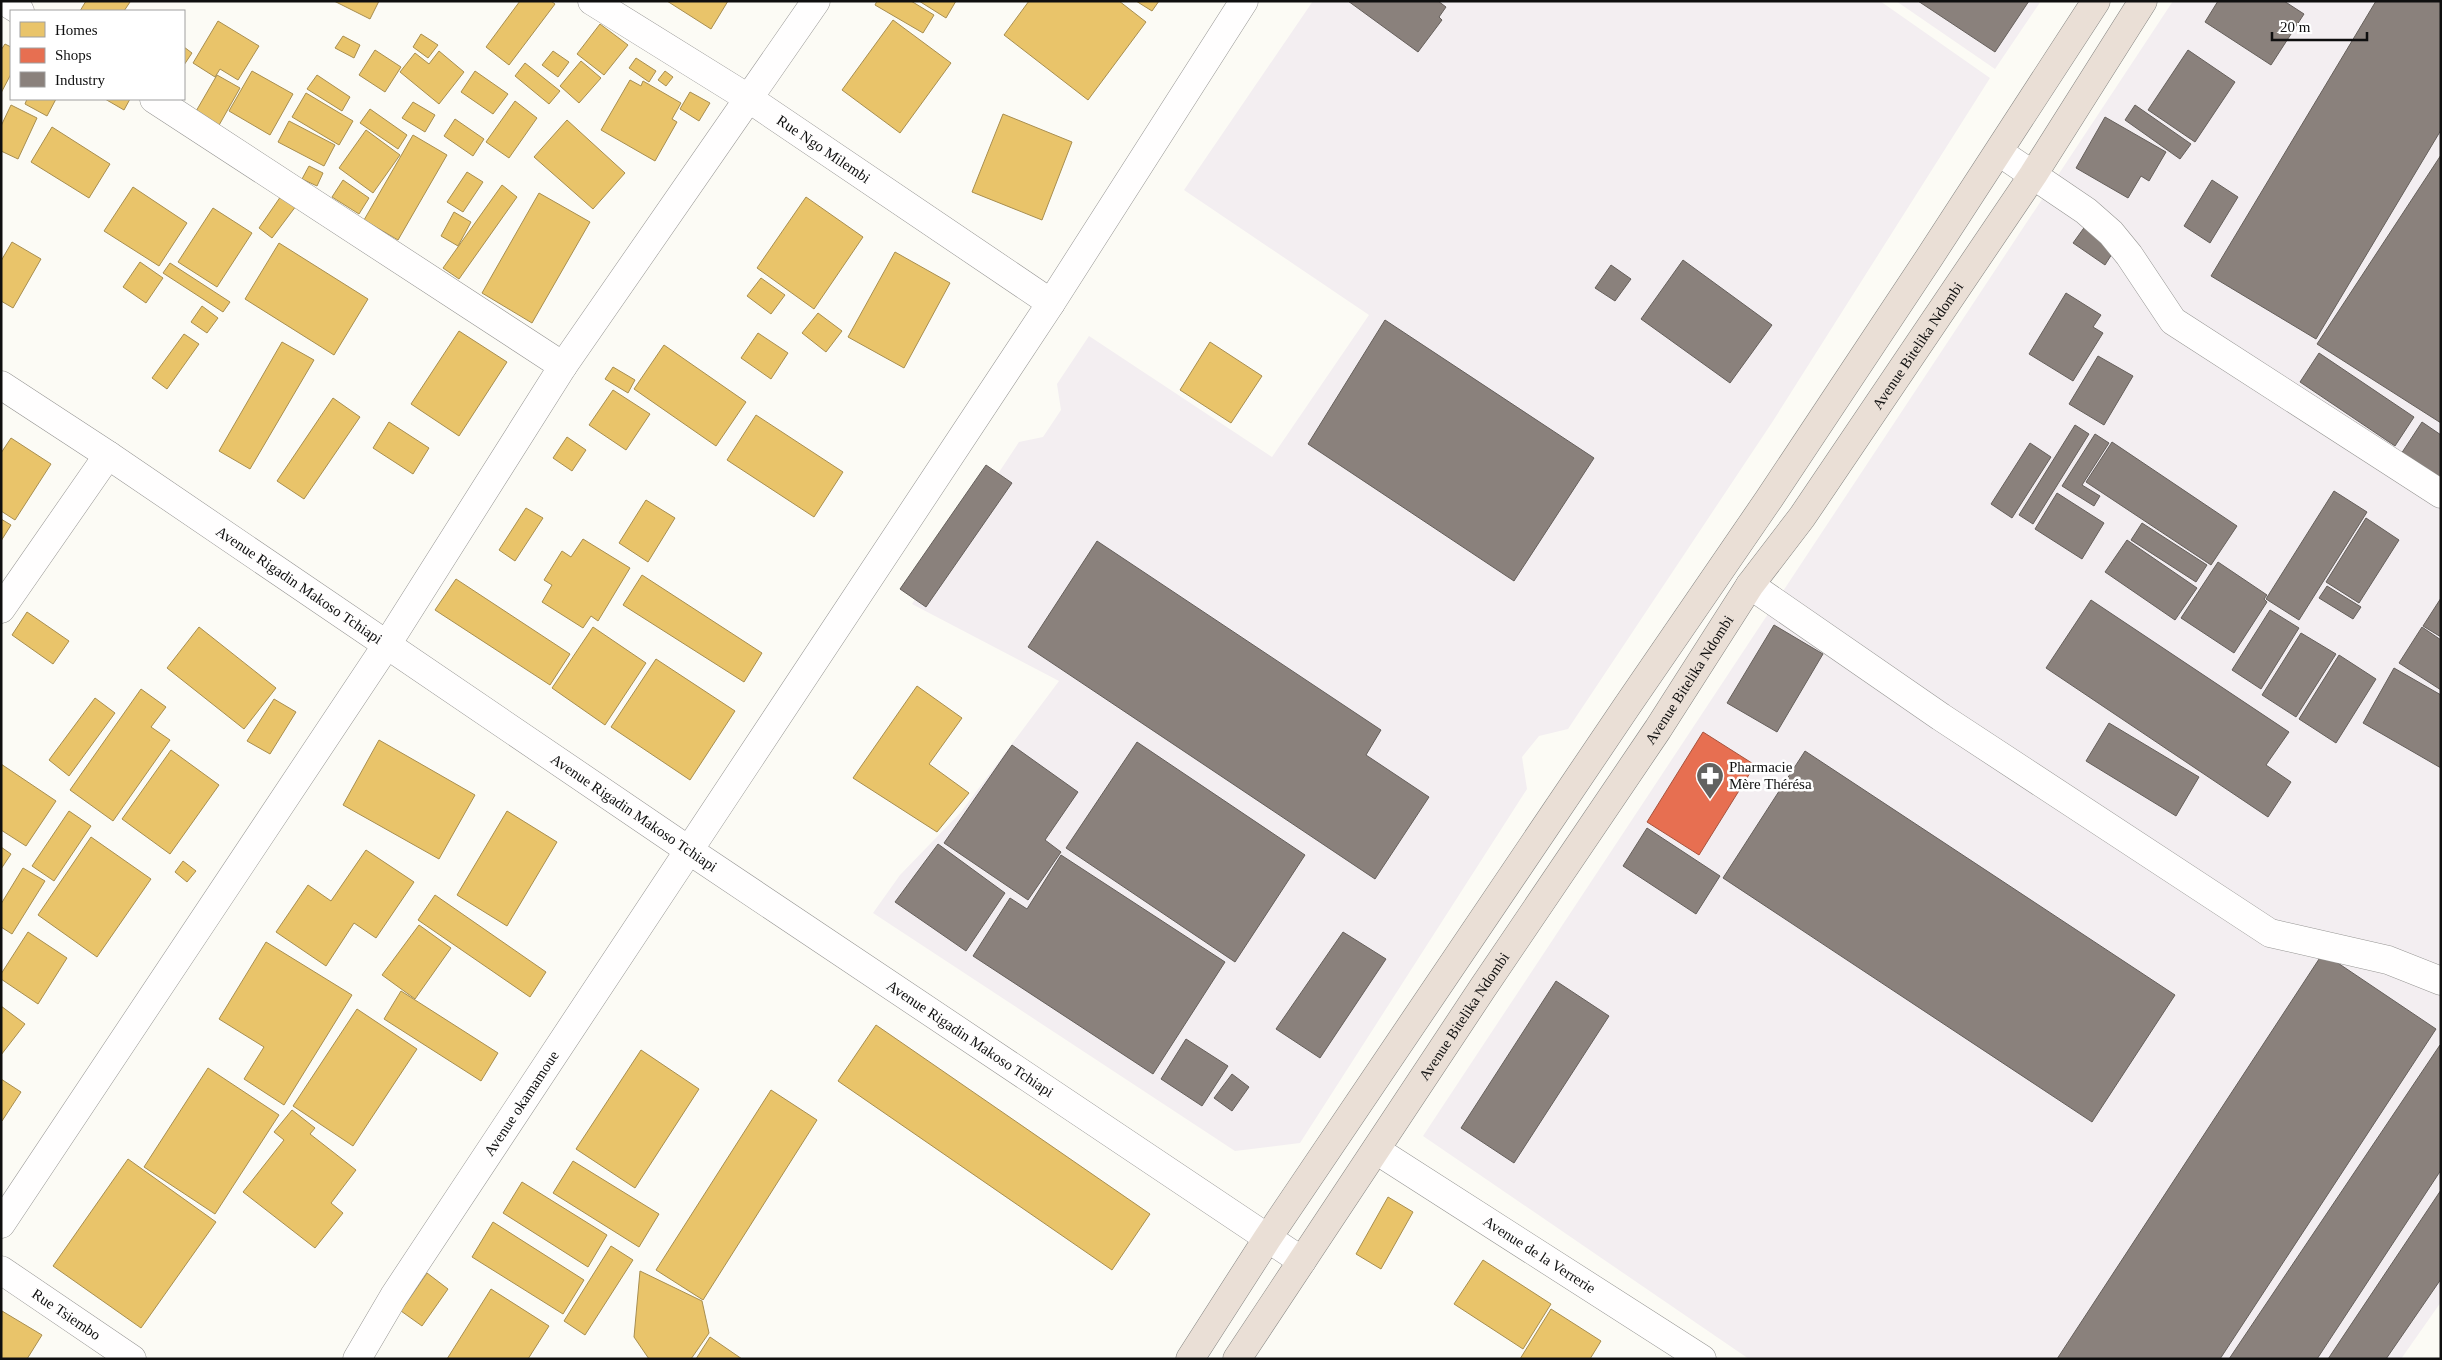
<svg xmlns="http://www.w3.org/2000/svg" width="2442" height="1360" viewBox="0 0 2442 1360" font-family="Georgia,serif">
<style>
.industrial{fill:#f3eef1}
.homes{fill:#e9c46a;stroke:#a88e4f}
.shops{fill:#e76f51;stroke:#a6523d}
.industry{fill:#8a817c;stroke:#655f5b}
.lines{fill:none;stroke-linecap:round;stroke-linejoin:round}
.minor-casing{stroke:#969593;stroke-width:29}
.highway-casing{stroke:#838380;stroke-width:29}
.minor{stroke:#fffefe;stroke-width:28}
.highway{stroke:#eadfd6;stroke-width:28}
.labels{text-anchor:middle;stroke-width:5;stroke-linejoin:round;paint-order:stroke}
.street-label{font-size:15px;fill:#0f0f0f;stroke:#fff}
.poi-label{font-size:15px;fill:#0f0f0f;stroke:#fff;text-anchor:start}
</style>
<rect width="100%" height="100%" fill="#fcfbf5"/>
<!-- industrial -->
<g class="industrial">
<path d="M1313,1h567l110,77 -217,343 -205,308 -29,7 -17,21 5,32 -227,354 -65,8 -362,-238 27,-38 61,-63 98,-131 -147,-77 107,-162 24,-5 18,-27 -4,-26 32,-48 183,121 97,-142 -185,-125z"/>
<path d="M1896,1h145l-46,68z"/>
<path d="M2173,1h268v1301l-40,57h-652l-326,-223z"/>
</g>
<!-- homes -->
<g class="homes">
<path d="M86,1h42l2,1 -6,9h-44z"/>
<path d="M334,1h45l-9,18z"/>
<path d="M520,1h31l4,3 -46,61 -23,-18z"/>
<path d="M667,1h61l-17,28z"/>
<path d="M877,1h34l23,14 -11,18 -48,-28z"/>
<path d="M919,1h37l-10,17z"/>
<path d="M1029,1h90l27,21 -58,78 -84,-65z"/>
<path d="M1136,1h23l-7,10z"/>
<path d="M893,20l58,43 -51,70 -58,-43z"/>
<path d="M218,21l41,25 -21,34 -18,-11 -5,8 -22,-14z"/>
<path d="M600,24l28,21 -24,30 -27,-21z"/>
<path d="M421,34l17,11 -10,13 -15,-11z"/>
<path d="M343,36l17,9 -6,13 -19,-10z"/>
<path d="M5,44l6,3v27l-10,19v-43z"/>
<path d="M184,47l8,6 -8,12z"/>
<path d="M375,50l26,17 -16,25 -26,-17z"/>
<path d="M439,51l25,21 -25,32 -39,-32 15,-19 14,11z"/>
<path d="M553,51l16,11 -11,15 -16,-12z"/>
<path d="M636,58l20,13 -7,11 -20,-14z"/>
<path d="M581,61l20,17 -22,25 -19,-17z"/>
<path d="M525,63l35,28 -11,13 -34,-28z"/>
<path d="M252,71l41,23 -23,41 -41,-24z"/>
<path d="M475,71l33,23 -15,20 -32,-22z"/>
<path d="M665,71l8,6 -7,9 -8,-6z"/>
<path d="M217,75l23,13 -22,39 -23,-14z"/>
<path d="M317,75l33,22 -8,14 -35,-22z"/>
<path d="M630,80l11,6 2,-5 38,22 -9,16 5,3 -22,39 -54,-31z"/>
<path d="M690,92l20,11 -11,18 -19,-12z"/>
<path d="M306,93l47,28 -14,24 -47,-28z"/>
<path d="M27,99h29l-9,17 -22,-12z"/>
<path d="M105,99h25l-6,11z"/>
<path d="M515,101l22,17 -28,40 -23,-16z"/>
<path d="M413,102l22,13 -10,17 -23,-14z"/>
<path d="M11,105l26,13 -19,41 -17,-8v-25z"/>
<path d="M370,109l37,26 -9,14 -38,-26z"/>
<path d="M1003,114l69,28 -30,78 -70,-28z"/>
<path d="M455,119l29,20 -11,17 -29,-20z"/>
<path d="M567,120l58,53 -32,36 -59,-52z"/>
<path d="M289,121l46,24 -11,21 -46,-24z"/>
<path d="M52,127l58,37 -21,34 -58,-36z"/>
<path d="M366,130l34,25 -27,38 -34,-25z"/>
<path d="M413,135l34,20 -49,85 -34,-20z"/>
<path d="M309,166l14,7 -6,13 -15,-7z"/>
<path d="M467,172l16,10 -20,30 -16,-10z"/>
<path d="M343,180l26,18 -10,16 -27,-17z"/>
<path d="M502,185l15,12 -58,82 -16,-11z"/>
<path d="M133,187l54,36 -28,43 -55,-35z"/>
<path d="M539,193l51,29 -58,101 -50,-30z"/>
<path d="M281,196l15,10 -24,32 -13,-10z"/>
<path d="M806,197l57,40 -49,72 -57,-41z"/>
<path d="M213,208l39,25 -35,54 -39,-25z"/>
<path d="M454,212l17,10 -13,24 -17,-10z"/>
<path d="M12,242l29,17 -28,49 -12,-7v-40z"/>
<path d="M279,243l89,56 -34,56 -89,-56z"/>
<path d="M895,252l55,31 -46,85 -56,-31z"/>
<path d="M140,262l23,16 -17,25 -23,-16z"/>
<path d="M170,263l60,39 -7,10 -60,-39z"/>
<path d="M761,278l24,17 -14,19 -24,-18z"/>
<path d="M202,306l16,12 -11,15 -16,-11z"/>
<path d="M818,313l24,18 -16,21 -24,-19z"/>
<path d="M459,331l48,31 -48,74 -48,-32z"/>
<path d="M758,333l30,20 -17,26 -30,-21z"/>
<path d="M184,334l15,10 -32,45 -15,-11z"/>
<path d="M282,342l32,18 -64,109 -31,-18z"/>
<path d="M1210,342l52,34 -31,47 -51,-33z"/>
<path d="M664,345l82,57 -30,44 -82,-57z"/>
<path d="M613,367l22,13 -7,13 -23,-14z"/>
<path d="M613,390l37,24 -24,36 -37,-25z"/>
<path d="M333,398l27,19 -56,82 -27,-18z"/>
<path d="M756,415l87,57 -29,45 -87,-57z"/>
<path d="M389,422l40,26 -16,26 -40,-26z"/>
<path d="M567,437l19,13 -14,21 -19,-13z"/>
<path d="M11,438l40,26 -36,56 -14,-9v-58z"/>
<path d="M646,500l29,18 -27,44 -29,-19z"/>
<path d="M526,508l17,10 -28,43 -16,-11z"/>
<path d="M1,519l10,6 -10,16z"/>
<path d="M583,539l47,29 -32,53 -7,-5 -8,12 -41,-26 10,-17 -8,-5 18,-29 9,6z"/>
<path d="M642,575l120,78 -18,29 -121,-77z"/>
<path d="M456,579l114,75 -20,31 -115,-75z"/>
<path d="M27,612l42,29 -16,23 -41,-29z"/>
<path d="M199,627l77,61 -32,41 -77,-61z"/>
<path d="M593,627l53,36 -41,62 -53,-37z"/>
<path d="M656,659l79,52 -45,69 -79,-53z"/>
<path d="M917,686l45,32 -33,46 40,29 -32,39 -84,-54z"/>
<path d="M141,689l25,18 -15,20 19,13 -57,81 -43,-31z"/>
<path d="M95,698l20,15 -46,63 -20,-16z"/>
<path d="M274,699l22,13 -26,42 -23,-13z"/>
<path d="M379,740l96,55 -36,64 -96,-54z"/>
<path d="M171,750l48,35 -49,69 -48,-35z"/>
<path d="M1,764l55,37 -30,45 -25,-16z"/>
<path d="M69,811l22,15 -37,55 -22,-15z"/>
<path d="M507,811l50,31 -50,84 -50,-31z"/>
<path d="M91,837l60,42 -54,78 -59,-42z"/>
<path d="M1,847l10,7 -10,15z"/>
<path d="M366,850l48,32 -38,56 -22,-15 -28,43 -50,-34 32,-47 23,16z"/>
<path d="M183,861l13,10 -9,11 -12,-10z"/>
<path d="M23,868l22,13 -33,53 -11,-7v-23z"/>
<path d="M435,895l111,77 -16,25 -112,-77z"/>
<path d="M419,925l32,23 -36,51 -33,-24z"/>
<path d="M28,932l39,26 -29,46 -37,-25v-5z"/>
<path d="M266,942l86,53 -68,110 -40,-26 20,-32 -45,-28z"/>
<path d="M401,991l97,62 -17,28 -97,-62z"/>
<path d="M1,1006l24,18 -24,31z"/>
<path d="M357,1009l60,40 -64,97 -60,-40z"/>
<path d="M876,1025l274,189 -38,56 -274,-189z"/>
<path d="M641,1050l58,39 -64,99 -59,-39z"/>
<path d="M208,1068l71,47 -64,99 -71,-47z"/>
<path d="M1,1079l20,13 -19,29h-1z"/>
<path d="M771,1090l46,30 -114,180 -47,-30z"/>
<path d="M292,1110l23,18 -5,6 46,36 -25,33 12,10 -28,35 -72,-56 41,-52 -10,-8z"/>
<path d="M128,1159l88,63 -75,106 -88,-62z"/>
<path d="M573,1161l86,53 -20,33 -86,-54z"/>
<path d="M522,1182l85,53 -19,32 -85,-54z"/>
<path d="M1388,1197l25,15 -32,57 -25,-15z"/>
<path d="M493,1222l91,58 -21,34 -91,-57z"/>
<path d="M611,1246l22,14 -48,75 -21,-14z"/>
<path d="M1483,1260l68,44 -28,45 -69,-45z"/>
<path d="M640,1271l62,30 7,32 -18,26h-42l-15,-22z"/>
<path d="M427,1273l21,16 -26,37 -21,-15z"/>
<path d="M491,1289l58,37 -21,33h-81z"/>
<path d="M1551,1309l50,32 -11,18h-70z"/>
<path d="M2,1311l40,24 -15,24h-26z"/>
<path d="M710,1337l32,22h-46z"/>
</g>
<!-- shops -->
<path class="shops" d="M1703,732l52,33 -56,90 -52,-33z"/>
<!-- industry -->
<g class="industry">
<path d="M1348,1h90l8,6 -7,10 3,3 -24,32z"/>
<path d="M1918,1h111l-34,51z"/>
<path d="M2218,1h66l20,13 -33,51 -66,-43z"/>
<path d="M2376,1h65v129l-125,209 -105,-63z"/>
<path d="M2188,50l47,32 -40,60 -47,-32z"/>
<path d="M2135,105l56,39 -11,15 -55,-39z"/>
<path d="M2105,117l61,35 -17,29 -8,-5 -13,22 -52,-30z"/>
<path d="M2441,155v268l-124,-79z"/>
<path d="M2212,180l26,17 -28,46 -26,-17z"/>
<path d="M2086,225l31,21 -12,19 -32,-22z"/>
<path d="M1683,260l89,65 -42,58 -89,-64z"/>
<path d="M1611,265l20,14 -16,22 -20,-13z"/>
<path d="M2066,293l35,22 -8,12 10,6 -30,48 -44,-27z"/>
<path d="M1385,320l209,138 -80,123 -206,-137z"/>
<path d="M2319,353l95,64 -19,29 -95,-64z"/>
<path d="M2098,356l35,20 -29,49 -35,-21z"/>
<path d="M2422,422l19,13v46l-40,-27z"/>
<path d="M2075,425l14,9 -56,90 -14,-9z"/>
<path d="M2095,434l14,9 -27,42 18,11 -6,10 -32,-20z"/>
<path d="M2112,442l125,84 -26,39 -125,-83z"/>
<path d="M2030,443l21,14 -39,61 -21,-14z"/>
<path d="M986,465l26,18 -86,124 -26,-18z"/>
<path d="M2334,491l33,21 -68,108 -33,-21z"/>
<path d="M2057,493l47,30 -22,36 -47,-30z"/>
<path d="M2366,518l33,22 -40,63 -33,-21z"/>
<path d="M2142,523l65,42 -11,17 -65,-42z"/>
<path d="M2127,540l70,48 -22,32 -70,-48z"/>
<path d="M1097,541l284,189 -15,25 63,42 -54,82 -347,-232z"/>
<path d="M2218,562l49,33 -3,4 3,3 -33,51 -53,-35z"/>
<path d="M2327,586l34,21 -8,12 -34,-21z"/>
<path d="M2441,598v39l-18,-11z"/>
<path d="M2091,600l198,132 -23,33 25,17 -23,35 -222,-149z"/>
<path d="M2270,610l29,18 -38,61 -29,-19z"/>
<path d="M1774,625l49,29 -46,78 -50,-29z"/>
<path d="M2422,627l19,13v50l-42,-27z"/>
<path d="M2301,633l35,21 -40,63 -34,-22z"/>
<path d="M2339,655l37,24 -40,64 -37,-24z"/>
<path d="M2394,668l47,27v73l-78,-45z"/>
<path d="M2109,723l90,54 -23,39 -90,-55z"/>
<path d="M1137,742l168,113 -70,107 -169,-114z"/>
<path d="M1012,745l66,47 -33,48 16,12 -33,48 -84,-57z"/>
<path d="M1805,751l370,244 -83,127 -369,-244z"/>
<path d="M1647,828l73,48 -24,38 -73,-48z"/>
<path d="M938,844l67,49 -39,58 -71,-49z"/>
<path d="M1061,855l164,107 -72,112 -180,-118 37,-58 17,11z"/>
<path d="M1343,932l43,27 -66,99 -44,-29z"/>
<path d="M2323,953l113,76 -216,330h-163z"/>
<path d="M1556,981l53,35 -95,147 -53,-35z"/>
<path d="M1186,1039l42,27 -26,40 -41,-27z"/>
<path d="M2440,1045l1,125 -124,189h-88z"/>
<path d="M1232,1074l17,13 -17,24 -18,-13z"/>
<path d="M2441,1190v89l-55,80h-58z"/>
</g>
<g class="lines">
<defs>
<g id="minor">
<path d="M4,1l16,10"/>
<path id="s1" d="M592,1l156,97 303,205"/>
<path d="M154,99l409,267"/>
<path d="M1999,152l87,59 25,22 18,22 44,66 268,173"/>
<path id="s2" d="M1,385l107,70 582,396 612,410"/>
<path d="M1750,585l191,132 329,216 118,27 53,21"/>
<path d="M1,609l107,-154"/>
<path id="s3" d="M1376,1150l326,209"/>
<path d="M1,1224l385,-578 177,-280 253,-365"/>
<path id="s4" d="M1,1270l131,89"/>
<path id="s5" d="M357,1359l37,-63 657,-993 193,-302"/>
</g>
<g id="highway">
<path d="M1190,1359l77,-120 360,-533 142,-207 160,-241 167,-257"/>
<path id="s6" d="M1237,1359l245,-370 176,-260 92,-144 52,-68 231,-342 110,-174"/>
</g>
</defs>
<!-- minor casing -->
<use href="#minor" class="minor-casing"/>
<!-- highway casing -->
<use href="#highway" class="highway-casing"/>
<!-- minor -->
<use href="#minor" class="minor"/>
<!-- highway -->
<use href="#highway" class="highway"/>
</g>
<!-- icons -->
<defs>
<symbol id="pharmacy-pin" viewBox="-11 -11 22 30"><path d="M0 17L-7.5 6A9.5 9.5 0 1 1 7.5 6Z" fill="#626260" stroke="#fff"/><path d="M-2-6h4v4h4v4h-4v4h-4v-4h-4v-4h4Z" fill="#fff"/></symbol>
</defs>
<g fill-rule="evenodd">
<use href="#pharmacy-pin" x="1694" y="760" width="32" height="43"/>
</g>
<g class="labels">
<!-- street labels -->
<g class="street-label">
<text dy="5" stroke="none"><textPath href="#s1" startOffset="275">Rue Ngo Milembi</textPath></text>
<text dy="5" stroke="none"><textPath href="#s6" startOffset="1221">Avenue Bitelika Ndombi</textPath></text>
<text dy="5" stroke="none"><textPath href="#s2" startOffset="359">Avenue Rigadin Makoso Tchiapi</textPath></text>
<text dy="5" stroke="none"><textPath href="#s6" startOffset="816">Avenue Bitelika Ndombi</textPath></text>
<text dy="5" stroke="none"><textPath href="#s2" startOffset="764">Avenue Rigadin Makoso Tchiapi</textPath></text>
<text dy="5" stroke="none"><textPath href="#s6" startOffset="411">Avenue Bitelika Ndombi</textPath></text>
<text dy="5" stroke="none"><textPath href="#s2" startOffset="1169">Avenue Rigadin Makoso Tchiapi</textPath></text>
<text dy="5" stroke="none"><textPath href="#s5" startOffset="304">Avenue okamamoue</textPath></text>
<text dy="5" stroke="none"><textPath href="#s3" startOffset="194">Avenue de la Verrerie</textPath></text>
<text dy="5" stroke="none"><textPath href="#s4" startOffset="79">Rue Tsiembo</textPath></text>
</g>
<!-- poi labels -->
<g class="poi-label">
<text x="1729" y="772">Pharmacie<tspan x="1729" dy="17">Mère Thérésa</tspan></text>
</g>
</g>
<!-- border -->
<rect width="2442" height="1360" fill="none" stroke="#0f0f0f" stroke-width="5"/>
<!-- legend -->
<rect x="10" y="10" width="175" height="90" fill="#ffffff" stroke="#9f9f9f"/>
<rect x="20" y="22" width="25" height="15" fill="#e9c46a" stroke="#9f9f9f"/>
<text x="55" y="35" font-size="15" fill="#0f0f0f">Homes</text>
<rect x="20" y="48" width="25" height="15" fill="#e76f51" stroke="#9f9f9f"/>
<text x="55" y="60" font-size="15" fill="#0f0f0f">Shops</text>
<rect x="20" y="72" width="25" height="15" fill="#8a817c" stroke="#9f9f9f"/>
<text x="55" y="85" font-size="15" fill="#0f0f0f">Industry</text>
<!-- scale -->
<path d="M2272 32v8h95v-8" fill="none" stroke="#0f0f0f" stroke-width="2.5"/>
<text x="2280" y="32" font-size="15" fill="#0f0f0f" stroke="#ffffff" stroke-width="4" paint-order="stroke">20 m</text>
</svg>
